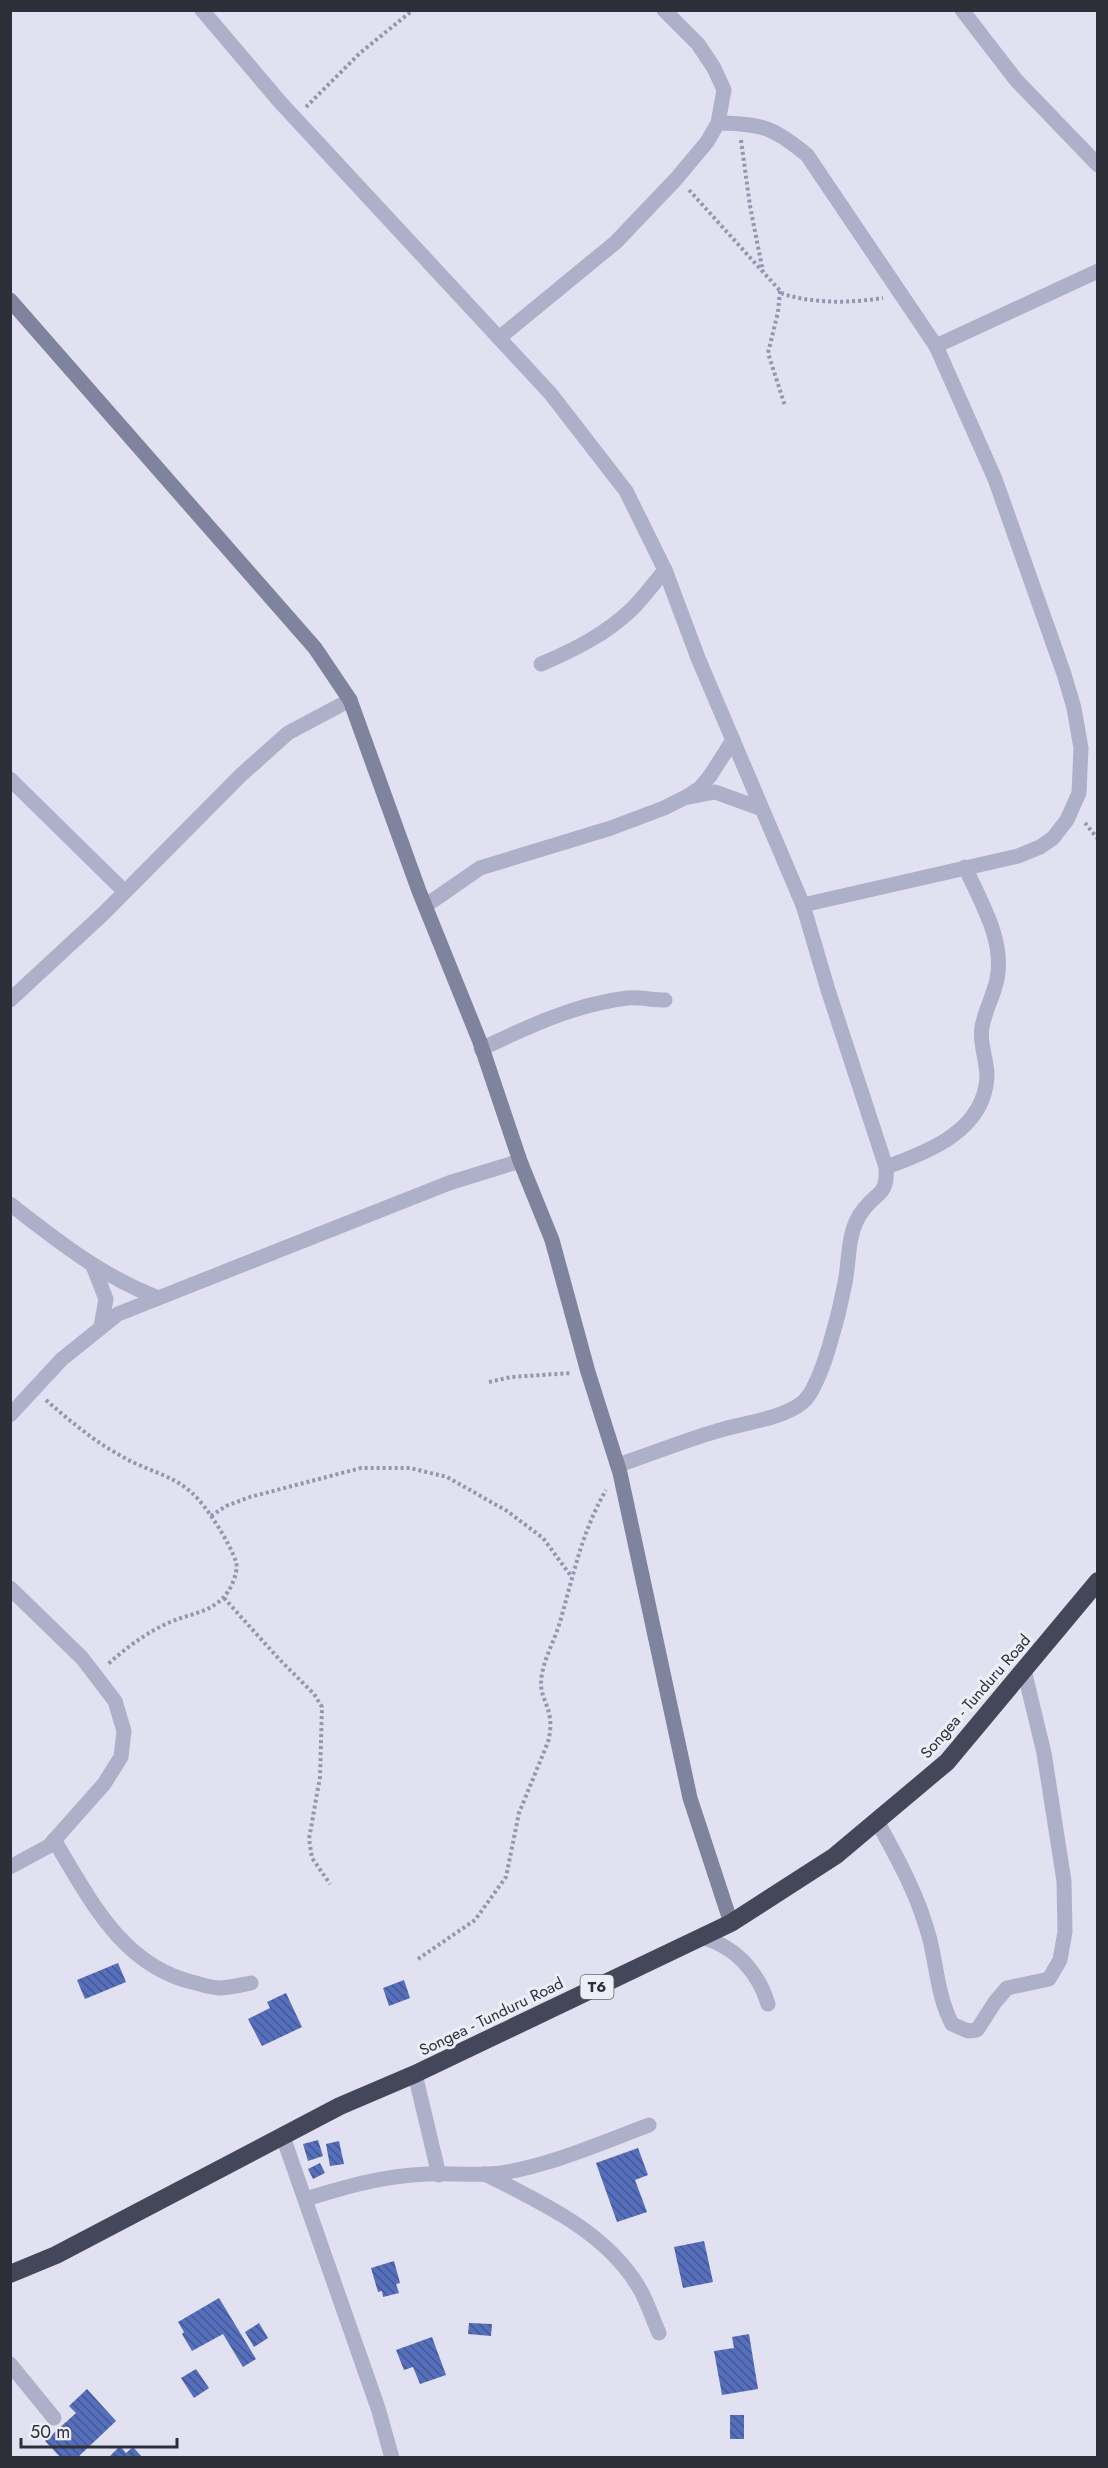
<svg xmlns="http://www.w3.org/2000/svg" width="1108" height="2468" viewBox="0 0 1108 2468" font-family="Jost,sans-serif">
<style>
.building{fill:url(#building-back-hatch)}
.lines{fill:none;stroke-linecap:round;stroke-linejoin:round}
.path{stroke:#9496b0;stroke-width:4;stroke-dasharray:3 3;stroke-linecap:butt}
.street{stroke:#aeafc9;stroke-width:15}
.secondary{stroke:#7f839d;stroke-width:15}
.highway{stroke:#444759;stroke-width:18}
.labels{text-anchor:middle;stroke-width:6;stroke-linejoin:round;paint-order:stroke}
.shield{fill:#eeeef9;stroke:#666872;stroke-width:1.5}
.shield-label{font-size:15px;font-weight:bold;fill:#2c2e38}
.street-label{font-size:16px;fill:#2c2e38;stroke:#eeeef9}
</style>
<defs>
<pattern id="building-back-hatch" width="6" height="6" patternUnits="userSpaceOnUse" patternTransform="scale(1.5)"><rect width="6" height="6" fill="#556fbc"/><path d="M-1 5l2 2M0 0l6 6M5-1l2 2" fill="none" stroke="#435791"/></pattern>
</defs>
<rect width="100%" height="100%" fill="#e2e1f2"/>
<!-- building -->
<g class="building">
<path d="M118,1963l8,19 -41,17 -8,-19z"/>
<path d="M404,1980l6,18 -21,8 -6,-18z"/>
<path d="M286,1993l16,34 -40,19 -14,-27 22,-11 -3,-6z"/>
<path d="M318,2140l5,16 -15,5 -5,-17z"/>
<path d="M339,2141l5,23 -14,2 -4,-22z"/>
<path d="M638,2148l10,27 -13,5 12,32 -30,10 -21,-59z"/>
<path d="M320,2163l5,10 -12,6 -5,-10z"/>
<path d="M704,2241l9,41 -30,6 -9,-41z"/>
<path d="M394,2261l6,22 -4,1 3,9 -16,4 -1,-6 -4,1 -7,-24z"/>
<path d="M219,2298l37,61 -13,8 -20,-33 -31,17 -10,-17 2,-2 -6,-10z"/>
<path d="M259,2323l9,15 -14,9 -9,-15z"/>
<path d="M469,2323l23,1 -1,12 -23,-2z"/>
<path d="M749,2334l9,55 -36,6 -8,-44 20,-3 -2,-11z"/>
<path d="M432,2337l14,38 -26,9 -7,-17 -9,3 -8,-20z"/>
<path d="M196,2369l13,19 -15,10 -13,-20z"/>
<path d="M87,2389l29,32 -39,37h-16l-16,-17 31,-28 -7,-7z"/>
<rect x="730" y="2415" width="14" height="24"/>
<path d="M120,2446l6,7 7,-6 10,11h-35z"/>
</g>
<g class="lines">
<!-- path -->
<g class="path">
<path d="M306,107l54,-54 53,-43"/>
<path d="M741,140l9,66 13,66"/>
<path d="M689,190l94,104c33,10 67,9 100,4"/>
<path d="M780,291l-2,21 -10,41 17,53"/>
<path d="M1085,823l13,16"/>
<path d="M489,1382l22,-5 61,-4"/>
<path d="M46,1400c24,21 49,42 77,57 22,13 50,18 69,36 14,12 38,50 44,69 3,10 -6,30 -14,37 -16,15 -35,15 -54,24 -22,10 -42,25 -60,41"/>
<path d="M211,1516l15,-10 24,-9 111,-29h49l37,9 60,34 36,27 28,38"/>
<path d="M224,1598l55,61 35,35 8,13 -2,70 -11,62 3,19 18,26"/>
<path d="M418,1959l57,-39 31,-43 13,-64 29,-71c2,-8 3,-16 2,-23 -2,-18 -12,-24 -8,-45 3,-17 12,-33 17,-49 14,-47 22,-92 47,-135"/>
</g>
<!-- street -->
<g class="street">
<path d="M202,10l78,92 219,236"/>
<path d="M962,10l54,70 82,85"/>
<path d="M718,123c45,1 55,4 89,32l129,191 59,133 69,195 10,34 7,40 -2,45 -12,27 -14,18 -13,9 -22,9 -215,49"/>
<path d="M936,346l162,-75"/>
<path d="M541,664c33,-14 65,-30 91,-55 12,-12 22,-26 33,-39"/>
<path d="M10,779l114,112"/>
<path d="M689,797l26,-5 47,17"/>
<path d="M425,906l55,-38 131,-40 53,-20 22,-11 14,-9 10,-12 23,-36"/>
<path d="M10,1000l93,-86 138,-139 47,-42 62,-33"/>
<path d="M481,1049c46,-22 95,-45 146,-51 12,-1 26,2 38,2"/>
<path d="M886,1167c43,-15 99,-37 101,-91 0,-16 -8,-33 -5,-49 3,-17 12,-32 15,-48 8,-39 -17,-78 -32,-112"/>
<path d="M10,1204c49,38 90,71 148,94"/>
<path d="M93,1266l13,33 -5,28"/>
<path d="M10,1415l52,-56 56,-45 331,-131 71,-22"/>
<path d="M618,1465c33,-11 65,-24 99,-34 25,-8 66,-12 86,-29 19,-16 37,-93 42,-119 3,-15 3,-31 6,-45 2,-10 7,-22 13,-29 14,-18 24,-14 22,-42l-58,-177 -25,-85 -105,-247 -33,-88 -39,-79 -76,-98 -51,-55 117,-96 60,-63 31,-37 11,-19 6,-33 -10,-22 -16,-24 -34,-34"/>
<path d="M10,1588l72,70 33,43 9,30 -3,26 -17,27 -55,62 -39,21"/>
<path d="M877,1821c21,38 42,76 53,119 7,29 8,57 22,84l16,7 9,-1 18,-28 12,-14 42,-9 11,-19 5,-28 -1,-51 -20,-128 -20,-83"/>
<path d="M54,1840c36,59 68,127 142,143 7,2 16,5 23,5 10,0 22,-3 32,-5"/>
<path d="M700,1937c34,8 58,34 68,67"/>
<path d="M415,2074l24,101"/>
<path d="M283,2137l95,271 14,50"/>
<path d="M485,2174c55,28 120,57 153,112 9,14 14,32 21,47"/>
<path d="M306,2199c42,-13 77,-23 121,-25 25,-1 49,2 74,-1 50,-8 100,-30 148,-48"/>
<path d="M10,2364l44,54"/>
</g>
<!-- secondary -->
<path class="secondary" d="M10,300l305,348 35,52 69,191 61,151 40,119 32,79 36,132 32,101 70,325 41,125"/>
<!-- highway -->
<path class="highway" d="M10,2274l46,-19 284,-149 75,-32 316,-151 104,-67 112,-94 151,-181"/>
</g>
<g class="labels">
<!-- shield labels -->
<rect class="shield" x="580.5" y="1975" width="33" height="24" rx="4.5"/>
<g class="shield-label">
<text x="597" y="1992">T6</text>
</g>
<!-- street labels -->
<g class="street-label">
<text transform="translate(975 1696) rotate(-49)" y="6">Songea - Tunduru Road</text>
<text transform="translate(491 2016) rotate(-26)" y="6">Songea - Tunduru Road</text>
</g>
</g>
<!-- border -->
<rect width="1108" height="2468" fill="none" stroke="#2c2e38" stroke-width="24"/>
<!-- scale -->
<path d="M21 2438v9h156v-9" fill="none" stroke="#2c2e38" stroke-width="3"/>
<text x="30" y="2438" font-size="18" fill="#2c2e38" stroke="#eeeef9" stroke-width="4.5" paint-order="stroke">50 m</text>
</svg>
